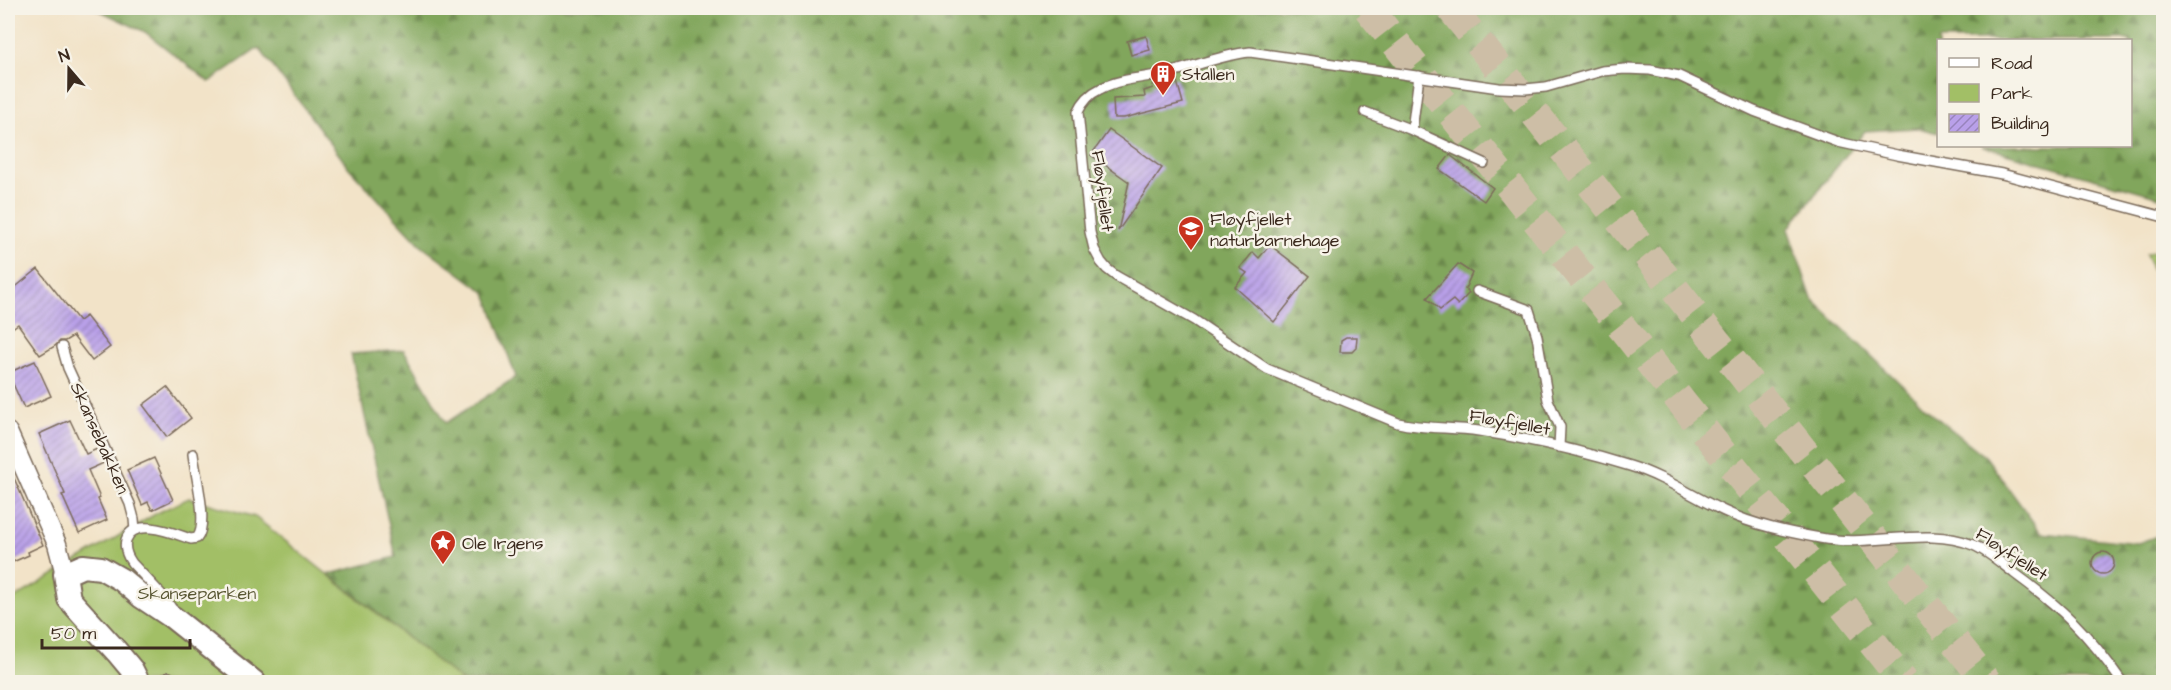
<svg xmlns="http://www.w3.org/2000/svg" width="2171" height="690" viewBox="0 0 2171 690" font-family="'Architects Daughter',sans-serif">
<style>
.forest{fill:url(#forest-firs);stroke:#5e683c;stroke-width:1.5}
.green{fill:#a2bf66;stroke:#6e7442;stroke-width:1.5}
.building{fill:url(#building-hatch)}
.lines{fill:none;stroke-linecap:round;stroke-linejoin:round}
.trunk-tunnel{stroke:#cdbea6;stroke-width:30;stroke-dasharray:30 15;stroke-linecap:butt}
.service-casing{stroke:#7b6b5a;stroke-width:12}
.minor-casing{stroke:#7b6b5a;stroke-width:21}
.tertiary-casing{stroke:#7b6b5a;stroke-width:26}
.service{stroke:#fff;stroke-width:9}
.minor{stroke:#fff;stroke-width:18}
.tertiary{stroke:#fff;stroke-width:22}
.labels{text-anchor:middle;stroke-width:5;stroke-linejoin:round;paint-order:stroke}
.poi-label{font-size:18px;fill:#3b2a1e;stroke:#f7f3e8;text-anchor:start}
.street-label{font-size:18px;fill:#3b2a1e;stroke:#f7f3e8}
.park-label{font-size:18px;fill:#5a5734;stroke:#f7f3e8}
</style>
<defs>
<pattern id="forest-firs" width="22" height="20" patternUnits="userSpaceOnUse" patternTransform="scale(1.5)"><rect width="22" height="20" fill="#81a65b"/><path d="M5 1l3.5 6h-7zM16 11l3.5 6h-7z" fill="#6b874b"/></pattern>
<pattern id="building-hatch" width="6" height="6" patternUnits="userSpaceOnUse" patternTransform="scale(1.5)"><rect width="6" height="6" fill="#b9a0e9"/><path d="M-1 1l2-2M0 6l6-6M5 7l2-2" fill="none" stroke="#9883bc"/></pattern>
</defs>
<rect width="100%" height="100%" fill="#f7f3e8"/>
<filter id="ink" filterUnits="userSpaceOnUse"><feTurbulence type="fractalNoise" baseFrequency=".0167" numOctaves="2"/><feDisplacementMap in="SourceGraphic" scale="12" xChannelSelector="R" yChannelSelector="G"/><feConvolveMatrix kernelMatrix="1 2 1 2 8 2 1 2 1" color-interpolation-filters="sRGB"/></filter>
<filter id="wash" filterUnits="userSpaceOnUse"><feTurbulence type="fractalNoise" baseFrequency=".008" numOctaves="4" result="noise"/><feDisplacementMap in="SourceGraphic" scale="24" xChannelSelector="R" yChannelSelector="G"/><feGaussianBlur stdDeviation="1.35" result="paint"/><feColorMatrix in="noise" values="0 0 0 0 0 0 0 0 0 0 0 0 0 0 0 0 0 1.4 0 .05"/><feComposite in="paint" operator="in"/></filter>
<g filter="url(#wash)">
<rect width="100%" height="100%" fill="#f2e3c8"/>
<!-- forest -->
<path class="forest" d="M94,8h2069v190l-182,-52h149v-106h-192v93l-20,-5 -53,3 -77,98 24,70 119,114 55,44 55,76 97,10 25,-9v148h-1700l-134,-108 67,-17 -45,-203 53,-4 42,73 70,-46 -30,-84 -66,-49 -71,-76 -90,-120 -50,34 -64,-50z"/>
<!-- green -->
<g class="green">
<path d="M2163,249h1l-1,47 -5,-8 -12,-34z"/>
<path d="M189,498l66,19 208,165h-455v-78l5,-5 144,-86z"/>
</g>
<g id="blocks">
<!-- building -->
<g class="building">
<path d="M1146,36l4,14 -19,5 -4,-14z"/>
<path d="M1176,78l7,25 -59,15h-10l-1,-19 32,-2 -1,-6 9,-3 -1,-3z"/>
<path d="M1109,130l53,38 -44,63 11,-49 -38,-27z"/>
<path d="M1450,155l43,33 -9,13 -45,-32z"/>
<path d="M1270,245l40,31 -36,46 -39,-35 12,-14 -7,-5 13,-16 6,6z"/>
<path d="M1458,264l14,9 -7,16 4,4 -11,12 -5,-5 -13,10 -13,-12z"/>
<path d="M38,269l41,52 7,-5 24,31 -18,14 -19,-25 -8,5h-5l-5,5 -15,9 -22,-31 -10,7v-38z"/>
<path d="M1346,337h11l-1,11 -4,4h-12l1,-12z"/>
<path d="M35,361l16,35 -27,12 -16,-35z"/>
<path d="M167,387l24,31 -24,19 -24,-32z"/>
<path d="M70,420l16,34 11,-5 7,14 -16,7 12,28 -2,1 9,21 -28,13 -17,-38 3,-1 -26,-60z"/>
<path d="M154,458l19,42 -21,10 -4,-8 -6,3 -15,-35z"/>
<path d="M8,464l35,81 -15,7 1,3 -21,9z"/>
<circle cx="2103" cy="563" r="11"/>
</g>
</g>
</g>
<g filter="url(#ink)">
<use href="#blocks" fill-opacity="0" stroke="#7b6b5a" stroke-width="1.5"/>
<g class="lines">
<!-- trunk-tunnel -->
<g class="trunk-tunnel">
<path d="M1368,8l536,674"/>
<path d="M1451,8l536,674"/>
</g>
<defs>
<g id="service">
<path d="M1419,76l-7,54 72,33"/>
<path d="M1365,112l47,18"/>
<path d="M1477,291l52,19 8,26 11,64 12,27 -1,20"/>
<path d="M62,347l6,21 62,136 4,15 1,11"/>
<path d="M172,609l-8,-12 -32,-34c-5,-7 -8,-15 -6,-23 8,-24 49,-6 65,-1l6,-1c12,-14 -2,-65 -4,-84"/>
<path d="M159,682l10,-5"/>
<path d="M2122,682c-34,-49 -60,-74 -108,-109 -13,-10 -26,-22 -41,-28 -47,-19 -102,3 -153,-7 -32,-6 -67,-13 -96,-27 -32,-15 -61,-35 -94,-45 -49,-15 -100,-27 -151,-35 -27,-4 -54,-2 -81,-8l-131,-54 -73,-49 -78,-44 -9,-7 -6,-7 -7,-13 -4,-17 -12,-120c5,-11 11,-18 22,-23 21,-11 45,-11 68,-16 28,-7 53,-18 82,-21l249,36 26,1 21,-2 56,-16 23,-2 25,1 29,6 75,35 84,31 59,13 105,19 162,43"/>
</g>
<path id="minor" d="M8,432l49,112 8,30"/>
<path id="tertiary" d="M138,682l-6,-12 -15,-18 -48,-53 -4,-25 18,-8 18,2 21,12 20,17 30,20 82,65"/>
</defs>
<!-- service casing -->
<use href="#service" class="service-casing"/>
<!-- minor casing -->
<use href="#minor" class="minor-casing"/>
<!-- tertiary casing -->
<use href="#tertiary" class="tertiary-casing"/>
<!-- service -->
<use href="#service" class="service"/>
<!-- minor -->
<use href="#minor" class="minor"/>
<!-- tertiary -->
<use href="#tertiary" class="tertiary"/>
</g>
</g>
<!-- icons -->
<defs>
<symbol id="building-pin" viewBox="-11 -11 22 30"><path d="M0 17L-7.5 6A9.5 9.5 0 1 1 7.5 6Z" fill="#c8321e" stroke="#f7f3e8"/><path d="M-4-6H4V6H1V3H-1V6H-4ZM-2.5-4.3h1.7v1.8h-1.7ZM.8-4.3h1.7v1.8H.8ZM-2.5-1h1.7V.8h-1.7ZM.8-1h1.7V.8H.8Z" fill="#fff"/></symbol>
<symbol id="school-pin" viewBox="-11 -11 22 30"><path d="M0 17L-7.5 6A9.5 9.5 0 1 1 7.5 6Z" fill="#c8321e" stroke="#f7f3e8"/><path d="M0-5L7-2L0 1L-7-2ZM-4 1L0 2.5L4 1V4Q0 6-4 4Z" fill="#fff"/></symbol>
<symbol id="sight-pin" viewBox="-11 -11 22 30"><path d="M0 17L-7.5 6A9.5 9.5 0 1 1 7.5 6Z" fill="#c8321e" stroke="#f7f3e8"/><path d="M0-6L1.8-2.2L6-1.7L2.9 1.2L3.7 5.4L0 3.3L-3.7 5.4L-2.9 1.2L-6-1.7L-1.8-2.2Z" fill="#fff"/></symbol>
</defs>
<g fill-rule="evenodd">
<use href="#building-pin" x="1148" y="59" width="30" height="40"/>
<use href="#school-pin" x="1176" y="214" width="30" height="40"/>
<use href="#sight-pin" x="428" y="528" width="30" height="40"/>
</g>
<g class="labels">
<!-- poi labels -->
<g class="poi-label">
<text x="1182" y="80">Stallen</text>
<text x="1210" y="225">Fløyfjellet<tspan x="1210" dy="21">naturbarnehage</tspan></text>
<text x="462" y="549">Ole Irgens</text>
</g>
<!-- street labels -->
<g class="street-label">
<text transform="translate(1103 191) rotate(83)" y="6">Fløyfjellet</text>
<text transform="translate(1510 422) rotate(10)" y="6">Fløyfjellet</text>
<text transform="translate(100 438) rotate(66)" y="6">Skansebakken</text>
<text transform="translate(2012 554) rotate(33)" y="6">Fløyfjellet</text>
</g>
<!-- park labels -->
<g class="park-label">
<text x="197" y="599">Skanseparken</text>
</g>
</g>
<!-- margin -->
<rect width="2171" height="690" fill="none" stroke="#f7f3e8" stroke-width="30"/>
<!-- legend -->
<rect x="1937" y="39" width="195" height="108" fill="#f7f3e8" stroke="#aca397" stroke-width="1.5"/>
<rect x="1949" y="58" width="30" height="9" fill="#ffffff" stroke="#aca397" stroke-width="1.5"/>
<text x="1991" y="69" font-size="18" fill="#3b2a1e">Road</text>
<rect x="1949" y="84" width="30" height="18" fill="#a2bf66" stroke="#aca397" stroke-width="1.5"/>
<text x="1991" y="99" font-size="18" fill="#3b2a1e">Park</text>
<rect x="1949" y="114" width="30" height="18" fill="url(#building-hatch)" stroke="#aca397" stroke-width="1.5"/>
<text x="1991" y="129" font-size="18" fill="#3b2a1e">Building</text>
<!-- north arrow -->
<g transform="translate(69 69) rotate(340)" stroke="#f7f3e8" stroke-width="4.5" paint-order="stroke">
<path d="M0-4.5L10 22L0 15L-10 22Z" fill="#3b2a1e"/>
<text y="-9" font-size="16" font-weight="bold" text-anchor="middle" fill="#3b2a1e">N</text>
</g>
<!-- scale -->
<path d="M42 639v9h148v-9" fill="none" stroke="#3b2a1e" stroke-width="3"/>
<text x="51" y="639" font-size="18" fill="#3b2a1e" stroke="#f7f3e8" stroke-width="4.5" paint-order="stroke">50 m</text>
</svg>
